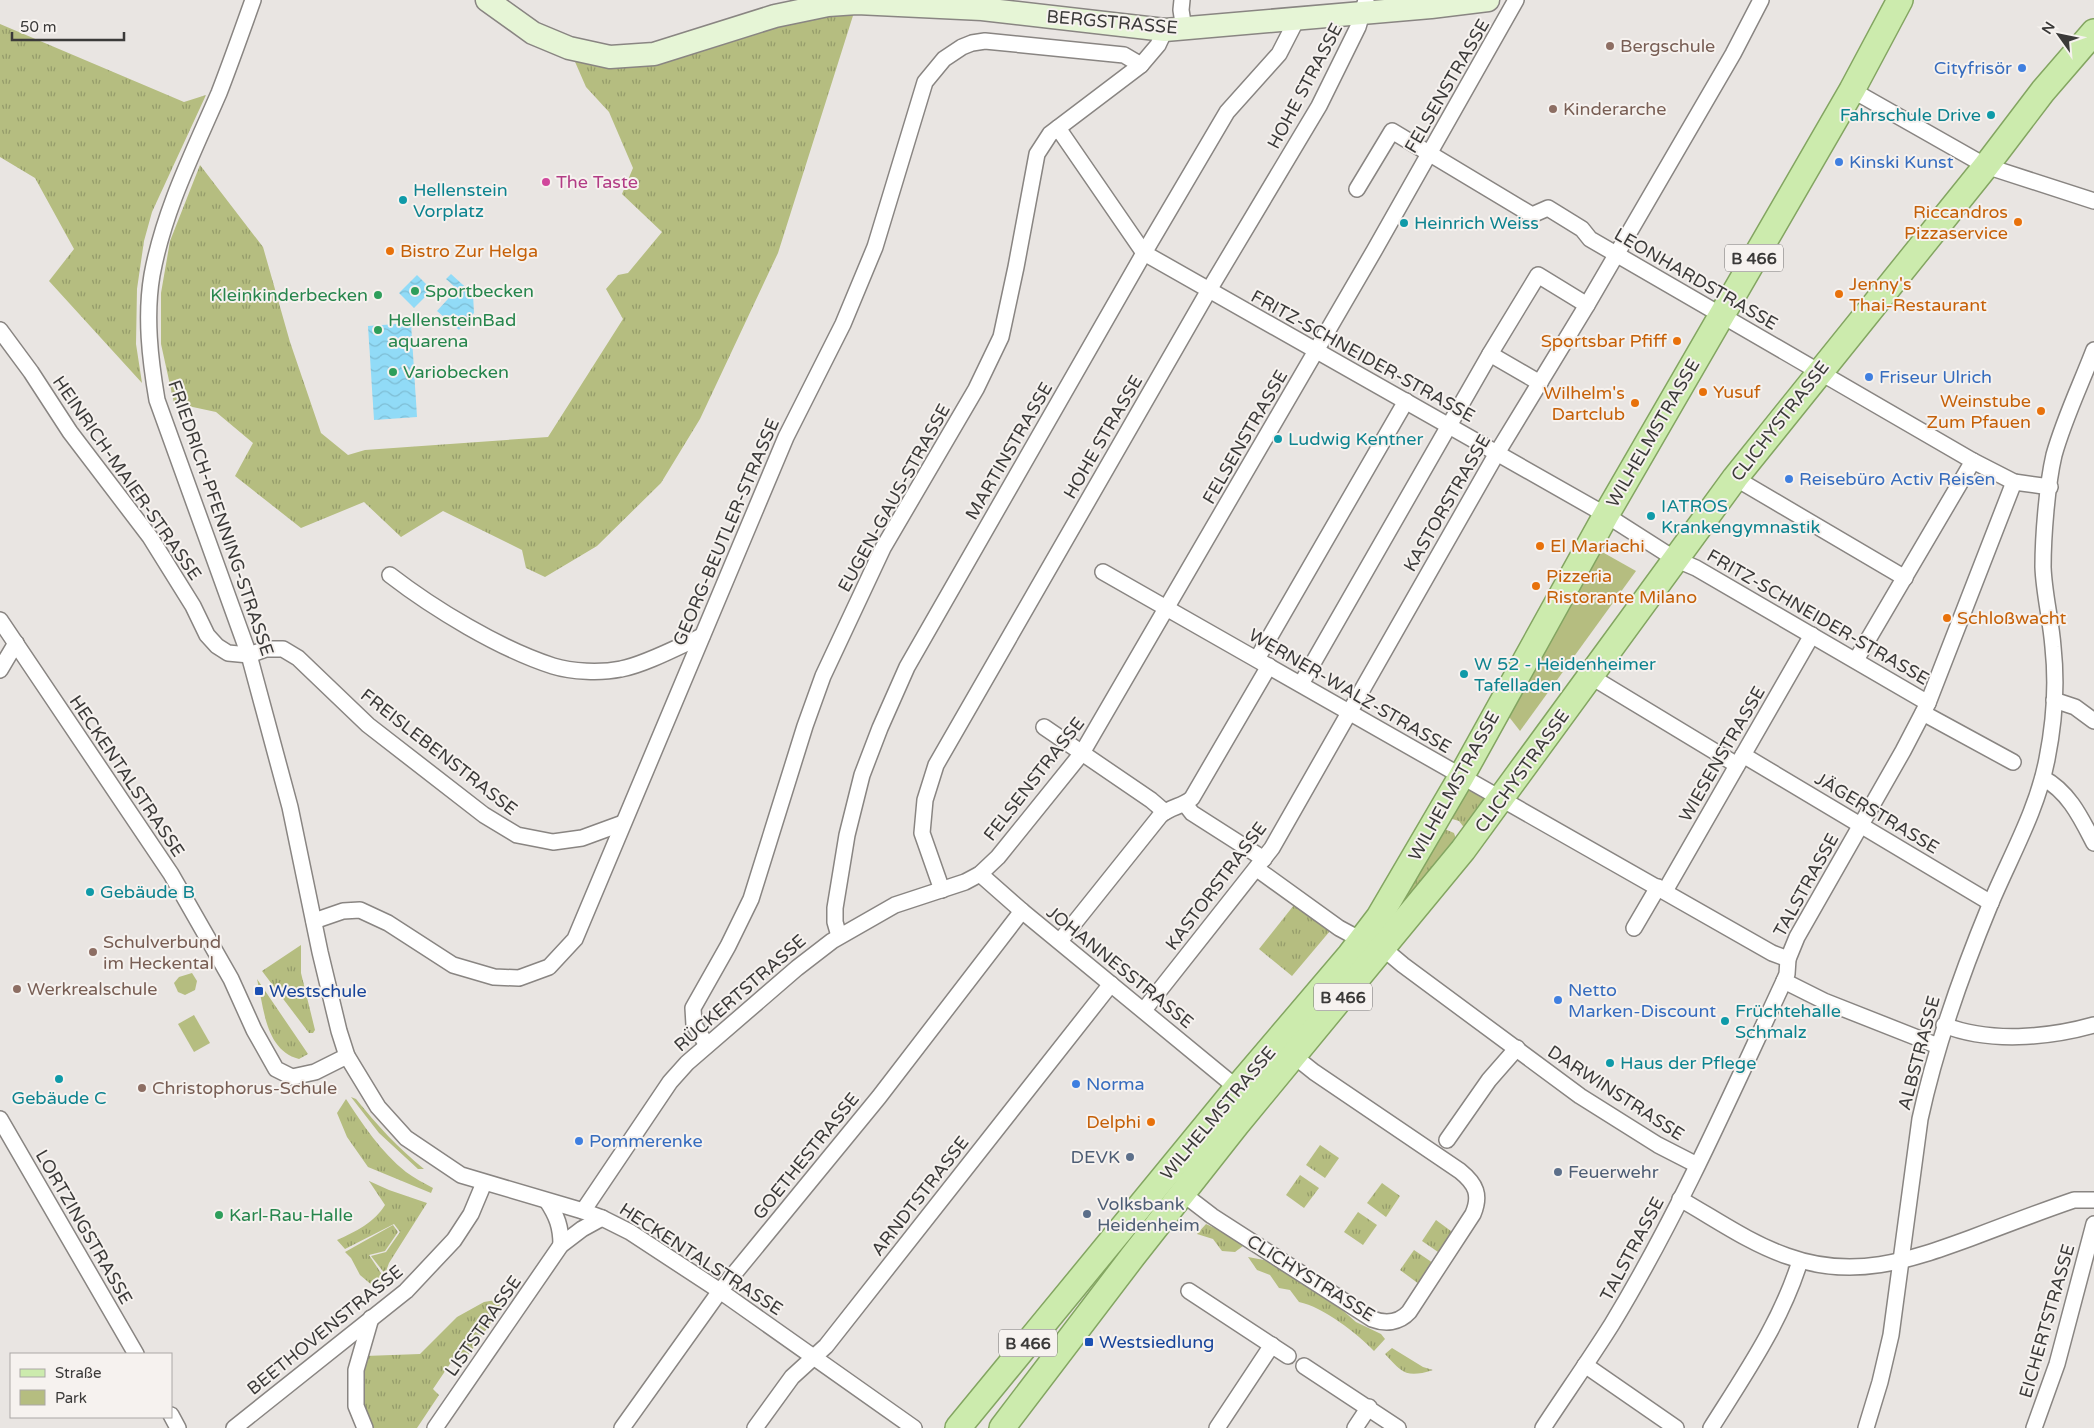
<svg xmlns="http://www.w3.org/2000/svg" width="2094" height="1428" viewBox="0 0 2094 1428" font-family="'Varela Round',sans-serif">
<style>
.grass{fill:url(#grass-tufts)}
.park{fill:#b5bd80}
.water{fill:url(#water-waves)}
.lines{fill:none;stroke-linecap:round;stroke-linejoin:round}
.street-casing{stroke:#898582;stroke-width:18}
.secondary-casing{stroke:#898582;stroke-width:25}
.primary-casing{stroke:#83a561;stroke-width:28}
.street{stroke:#fff;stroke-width:15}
.secondary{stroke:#e6f5d6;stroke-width:22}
.primary{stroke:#ccebad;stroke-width:25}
.education-dot{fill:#8d6e63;stroke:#f6f2ef;stroke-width:2}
.shop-dot{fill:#3f7fe0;stroke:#f6f2ef;stroke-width:2}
.culture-dot{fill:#0f9aa8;stroke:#f6f2ef;stroke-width:2}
.hotel-dot{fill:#d1479c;stroke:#f6f2ef;stroke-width:2}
.food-dot{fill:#e8710a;stroke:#f6f2ef;stroke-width:2}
.leisure-dot{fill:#2e9e5b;stroke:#f6f2ef;stroke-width:2}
.transit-dot{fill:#1a4fb4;stroke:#f6f2ef;stroke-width:2}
.service-dot{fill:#5c6f8a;stroke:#f6f2ef;stroke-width:2}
.labels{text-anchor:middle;stroke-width:4;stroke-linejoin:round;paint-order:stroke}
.shield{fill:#f6f2ef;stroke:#737170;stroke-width:1}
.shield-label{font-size:16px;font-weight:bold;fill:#3b3a39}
.street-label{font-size:18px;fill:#3b3a39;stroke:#f6f2ef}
.education-label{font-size:18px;fill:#785e54;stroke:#f6f2ef;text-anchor:start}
.shop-label{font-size:18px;fill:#366cbe;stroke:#f6f2ef;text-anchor:start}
.culture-label{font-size:18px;fill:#0d838f;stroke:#f6f2ef;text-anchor:start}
.hotel-label{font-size:18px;fill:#b23c85;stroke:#f6f2ef;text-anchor:start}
.food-label{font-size:18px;fill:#c56008;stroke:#f6f2ef;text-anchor:start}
.leisure-label{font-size:18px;fill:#27864d;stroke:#f6f2ef;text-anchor:start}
.transit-label{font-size:18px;fill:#164399;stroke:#f6f2ef;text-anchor:start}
.service-label{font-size:18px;fill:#4e5e75;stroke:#f6f2ef;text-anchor:start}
</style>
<defs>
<pattern id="grass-tufts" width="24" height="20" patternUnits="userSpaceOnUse" patternTransform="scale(1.25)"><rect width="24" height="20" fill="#b5bd80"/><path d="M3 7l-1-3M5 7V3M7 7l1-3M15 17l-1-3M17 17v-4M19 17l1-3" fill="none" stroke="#949b6a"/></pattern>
<pattern id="water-waves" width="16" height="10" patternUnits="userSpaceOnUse" patternTransform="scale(1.25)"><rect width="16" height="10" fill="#91dbf7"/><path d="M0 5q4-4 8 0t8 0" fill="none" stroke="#7ebdd4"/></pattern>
</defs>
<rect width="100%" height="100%" fill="#e9e5e2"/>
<!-- grass -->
<g class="grass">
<path d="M857,3l-79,250 -78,166 -39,64 -64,63 -52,31 -19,-9 -4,-18 -79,-39 -42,26 -37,-35 -63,26 -66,-52 18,-33 -37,-31 -42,-9 -13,-59v-51l9,-52 30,-76 63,82 27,95 31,91 27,22 17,-5 183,-13 75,-118 -17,-30 12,-14 10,-2 34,-41 -40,-38 11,-26 -24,-56 -23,-25 -17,-39 41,9z"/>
<path d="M0,24l184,78 22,-7 -54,117 -8,29 -7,48 -1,55 6,39 -93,-102 25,-32 -39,-71 -35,-21z"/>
<path d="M1465,787l23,13 -22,30 -7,-9 -10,-3z"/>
<path d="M1447,830l7,3 2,6 -73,96 59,-104z"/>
<path d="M1294,905l36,26 -38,45 -33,-27z"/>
<path d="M301,945v28l14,57 -2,3h-4l-47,-62z"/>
<path d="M257,979l51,75 -9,5c-34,-9 -35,-51 -42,-80z"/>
<path d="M351,1097l5,2c21,26 42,49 68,70h-6l-39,-36z"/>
<path d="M346,1099c17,26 35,53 60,73 8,6 18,11 27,16l-2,5 -63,-26 -21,-30 -10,-24z"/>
<path d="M1320,1145l19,13 -14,20 -19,-13z"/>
<path d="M1300,1175l19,13 -15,20 -18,-13z"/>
<path d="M369,1181l20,9 38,13 -38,60 -4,11 -14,-18 15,-4 14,-20 -6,-8 -49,25 -8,-9c18,-8 38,-18 48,-35z"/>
<path d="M1382,1183l18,13 -14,21 -19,-14z"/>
<path d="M1358,1212l19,13 -14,20 -19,-13z"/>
<path d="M1436,1220l19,14 -14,20 -19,-13z"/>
<path d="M1206,1224l41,19 -12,9 -13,-1 -9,-12 -16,-5z"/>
<path d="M393,1225l5,7 -13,19 -16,4 14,21 2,7 -12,3 -13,-11 -9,-17 -6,-6z"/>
<path d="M1414,1250l19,13 -14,21 -19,-14z"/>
<path d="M1248,1257l16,3 24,13 12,9 24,12 32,28 25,12 4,5 -11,12c-17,-18 -51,-44 -75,-49l-9,-12 -11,-2 -9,-13 -13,-5z"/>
<path d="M508,1298l-41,59 -9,-5 -25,37 6,6 -22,33h-49l-8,-22 5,-50 55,-2 37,-37 27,-15z"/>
<path d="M1392,1348l31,19 10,3c-26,8 -30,4 -48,-16z"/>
</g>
<!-- park -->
<g class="park">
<path d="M1596,552l8,1 32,18 -116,160 -14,-18z"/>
<path d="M192,973l5,8 -2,9 -10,5 -7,-3 -4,-9 5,-6z"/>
<path d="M194,1015l16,28 -16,9 -16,-28z"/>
</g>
<!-- water -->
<g class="water">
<path d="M451,274l22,20 1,19 -15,17 -22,-19 20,-22 -11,-10z"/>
<path d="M417,275l15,15 -18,18 -15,-15z"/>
<path d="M411,323l6,94 -43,3 -6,-94z"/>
</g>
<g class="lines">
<defs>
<g id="street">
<path d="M253,0c-11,31 -22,62 -34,93 -26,60 -55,117 -67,182 -7,41 -2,84 5,125l92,255 41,152 30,145 19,79 8,25 31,51 28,31 55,37 122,36 19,7 28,14 90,59 194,137"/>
<path d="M1182,0l-1,10 3,19"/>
<path d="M1852,90l134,76 108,35"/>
<path d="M1058,128l86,125 462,262 69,44 21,9 232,135"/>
<path d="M1357,189l35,-58 140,84 16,-7 34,21 8,10 383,222 41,21 36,5"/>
<path d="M0,330l31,42 39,60 80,105 43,69 14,29 10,11 11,7 21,2 17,-6h17l15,9 70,67 116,90 33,20 36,7 29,-4 41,-15"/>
<path d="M1490,354l50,29"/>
<path d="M1735,478l170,100"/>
<path d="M1103,572l669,381 16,6"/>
<path d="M390,575c44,34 110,74 163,91 19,6 48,7 68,3 23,-4 59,-23 81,-33"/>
<path d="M0,620l171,254 60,105 23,51 22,39 16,8 23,-5 32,-16"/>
<path d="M1257,659l149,-258"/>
<path d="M1856,660l117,-199"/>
<path d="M0,670l16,-27"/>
<path d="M1590,676l147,89"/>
<path d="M1301,684l189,-330 48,-79 49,30"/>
<path d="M2054,700l21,7 19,14"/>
<path d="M1923,713l90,49"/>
<path d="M1044,727l107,73 14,12"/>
<path d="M1743,755l248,148"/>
<path d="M2043,778c26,14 38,40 51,65"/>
<path d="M1185,804l7,9 72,46"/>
<path d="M1257,869l82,59 13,7 26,9 25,21 177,131 78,49 39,20"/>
<path d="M980,874l42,37 215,177"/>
<path d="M942,890l-20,-57 3,-33 11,-35 273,-475 110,-184 39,-79 8,-27"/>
<path d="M1665,891l147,-256"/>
<path d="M314,921l29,-10 17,-1 28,13 65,42 41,12 25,1 30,-11 26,-28 211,-502 57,-113 32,-77 50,-165 19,-23 18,-12 10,-4 13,-2 139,14 17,10"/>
<path d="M1634,928l24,-41"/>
<path d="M839,936l-4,-14v-14l12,-73 15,-60 18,-47 27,-61 237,-414 83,-141 52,-58 18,-35"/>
<path d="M1060,941l100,-125c10,-10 23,-9 32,-18l77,-132"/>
<path d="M1784,981l40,20 114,45"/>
<path d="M1144,1010l128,-162 225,-395 90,-148 146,-251 28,-54"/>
<path d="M1944,1025c45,18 104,13 150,0"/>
<path d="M707,1045l-13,-20 -1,-17 35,-62 23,-47 54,-173 18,-50 60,-128 93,-159 25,-52 15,-70 21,-113 13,-20 91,-69 17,-20 7,-15"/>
<path d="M0,1119l136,235"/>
<path d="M1447,1140l42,-60 28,-32"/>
<path d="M1182,1193l30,23 160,103c13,5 27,4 37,-7l64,-98c8,-19 3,-30 -13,-43l-146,-99 -20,-16"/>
<path d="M1680,1199c34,19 69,44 107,57 66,24 121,5 184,-18 34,-13 68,-26 103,-38h20"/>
<path d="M547,1201c10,15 14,26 14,44"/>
<path d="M583,1211l87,-129 17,-19 110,-95 35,-27 63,-36 70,-23 15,-8 18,-17 84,-104 292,-502 142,-251"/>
<path d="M1189,1291l99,65"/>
<path d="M1585,1365l91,63"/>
<path d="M1304,1366l94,62"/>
<path d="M171,1415l7,13"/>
<path d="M234,1428l172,-137 48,-51 17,-26 13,-31"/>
<path d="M365,1428l-9,-22v-36l15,-52"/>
<path d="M435,1428l126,-183 21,-16 20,-11"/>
<path d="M622,1428l98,-137 159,-194 143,-186"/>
<path d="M755,1428l37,-51 34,-31 285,-362"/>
<path d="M1217,1428l55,-83"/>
<path d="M1355,1428l14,-21"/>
<path d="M1543,1428c23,-35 47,-69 69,-104 66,-109 118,-227 172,-343l3,-7 1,-15 9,-22 106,-186 25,-48 86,-221"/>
<path d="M1711,1428c34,-54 70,-106 89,-167"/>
<path d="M1866,1428l14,-46 11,-47 29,-216c16,-74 41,-144 70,-214 20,-48 47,-94 57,-146 7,-35 10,-75 6,-112 -2,-27 -9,-53 -10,-80 0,-30 4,-82 11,-112 10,-36 27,-71 40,-105"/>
<path d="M2034,1428l23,-64 37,-140"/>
</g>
<path id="secondary" d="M487,0l46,33 36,15 41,9 44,-3 121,-38 53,-11 29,-2 125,6 183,21 266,-23 57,-7"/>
<g id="primary">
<path d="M958,1428l279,-340 113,-133 29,-38 82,-140 145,-262 246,-425 48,-90"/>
<path d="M1002,1428l131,-172 104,-132 226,-274 272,-372 251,-312 57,-75 51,-59"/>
</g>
</defs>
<!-- street casing -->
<use href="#street" class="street-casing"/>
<!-- secondary casing -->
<use href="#secondary" class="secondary-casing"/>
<!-- primary casing -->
<use href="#primary" class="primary-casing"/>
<!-- street -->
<use href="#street" class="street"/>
<!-- secondary -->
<use href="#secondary" class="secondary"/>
<!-- primary -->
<use href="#primary" class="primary"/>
</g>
<!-- markers -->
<g class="education-dot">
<circle cx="1610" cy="46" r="5"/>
<circle cx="1553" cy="109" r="5"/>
<circle cx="93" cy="952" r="5"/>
<circle cx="17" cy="989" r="5"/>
<circle cx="142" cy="1088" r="5"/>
</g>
<g class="shop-dot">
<circle cx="2022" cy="68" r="5"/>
<circle cx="1839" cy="162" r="5"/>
<circle cx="1869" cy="377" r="5"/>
<circle cx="1789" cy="479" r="5"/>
<circle cx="1558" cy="1000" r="5"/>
<circle cx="1076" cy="1084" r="5"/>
<circle cx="579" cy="1141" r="5"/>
</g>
<g class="culture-dot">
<circle cx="1991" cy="115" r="5"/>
<circle cx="403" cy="200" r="5"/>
<circle cx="1404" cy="223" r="5"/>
<circle cx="1278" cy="439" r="5"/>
<circle cx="1651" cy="516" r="5"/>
<circle cx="1464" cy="674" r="5"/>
<circle cx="90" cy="892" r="5"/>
<circle cx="1725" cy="1021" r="5"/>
<circle cx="1610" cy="1063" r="5"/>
<circle cx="59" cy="1079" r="5"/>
</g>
<circle class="hotel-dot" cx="546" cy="182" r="5"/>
<g class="food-dot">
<circle cx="2018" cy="222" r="5"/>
<circle cx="390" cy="251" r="5"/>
<circle cx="1839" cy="294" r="5"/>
<circle cx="1677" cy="341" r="5"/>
<circle cx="1703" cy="392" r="5"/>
<circle cx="1635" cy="403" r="5"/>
<circle cx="2041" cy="411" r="5"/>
<circle cx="1540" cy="546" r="5"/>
<circle cx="1536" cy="586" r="5"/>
<circle cx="1947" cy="618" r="5"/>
<circle cx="1151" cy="1122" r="5"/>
</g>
<g class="leisure-dot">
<circle cx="415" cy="291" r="5"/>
<circle cx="378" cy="295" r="5"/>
<circle cx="378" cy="330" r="5"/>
<circle cx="393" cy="372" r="5"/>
<circle cx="219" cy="1215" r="5"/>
</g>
<g class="transit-dot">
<rect x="254" y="986" width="10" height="10" rx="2.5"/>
<rect x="1084" y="1337" width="10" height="10" rx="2.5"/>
</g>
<g class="service-dot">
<circle cx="1130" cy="1157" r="5"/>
<circle cx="1558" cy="1172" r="5"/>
<circle cx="1087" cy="1214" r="5"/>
</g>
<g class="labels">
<!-- shield labels -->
<g class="shield">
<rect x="1725" y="244.5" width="58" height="27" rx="4"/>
<rect x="1314" y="983.5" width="58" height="27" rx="4"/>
<rect x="999" y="1329.5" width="58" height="27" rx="4"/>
</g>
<g class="shield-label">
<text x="1754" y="264">B 466</text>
<text x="1343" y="1003">B 466</text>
<text x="1028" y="1349">B 466</text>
</g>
<!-- street labels -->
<g class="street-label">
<text transform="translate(1112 22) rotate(5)" y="6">BERGSTRASSE</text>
<text transform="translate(1305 86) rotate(-62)" y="6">HOHE STRASSE</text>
<text transform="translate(1447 86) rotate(-60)" y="6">FELSENSTRASSE</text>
<text transform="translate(1696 279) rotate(30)" y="6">LEONHARDSTRASSE</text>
<text transform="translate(1363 356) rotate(29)" y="6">FRITZ-SCHNEIDER-STRASSE</text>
<text transform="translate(1780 421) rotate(-52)" y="6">CLICHYSTRASSE</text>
<text transform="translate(1653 433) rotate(-60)" y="6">WILHELMSTRASSE</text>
<text transform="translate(1103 437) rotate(-60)" y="6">HOHE STRASSE</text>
<text transform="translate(1245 437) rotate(-60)" y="6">FELSENSTRASSE</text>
<text transform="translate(1009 451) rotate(-60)" y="6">MARTINSTRASSE</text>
<text transform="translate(127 478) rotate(55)" y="6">HEINRICH-MAIER-STRASSE</text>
<text transform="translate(894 498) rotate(-61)" y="6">EUGEN-GAUS-STRASSE</text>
<text transform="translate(1447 503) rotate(-60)" y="6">KASTORSTRASSE</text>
<text transform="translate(221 518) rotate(71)" y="6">FRIEDRICH-PFENNING-STRASSE</text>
<text transform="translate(726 532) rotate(-67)" y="6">GEORG-BEUTLER-STRASSE</text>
<text transform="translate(1818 617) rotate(30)" y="6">FRITZ-SCHNEIDER-STRASSE</text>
<text transform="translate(1350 691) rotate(30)" y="6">WERNER-WALZ-STRASSE</text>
<text transform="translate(439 752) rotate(38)" y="6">FREISLEBENSTRASSE</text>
<text transform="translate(1722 754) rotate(-60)" y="6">WIESENSTRASSE</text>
<text transform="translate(1522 771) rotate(-54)" y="6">CLICHYSTRASSE</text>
<text transform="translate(127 776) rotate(56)" y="6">HECKENTALSTRASSE</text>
<text transform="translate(1034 779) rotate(-52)" y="6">FELSENSTRASSE</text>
<text transform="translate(1454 786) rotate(-61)" y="6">WILHELMSTRASSE</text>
<text transform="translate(1877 813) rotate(31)" y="6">JÄGERSTRASSE</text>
<text transform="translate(1806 885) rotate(-61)" y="6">TALSTRASSE</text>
<text transform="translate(1216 886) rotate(-53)" y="6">KASTORSTRASSE</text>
<text transform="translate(1120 967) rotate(39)" y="6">JOHANNESSTRASSE</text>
<text transform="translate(740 993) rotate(-41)" y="6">RÜCKERTSTRASSE</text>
<text transform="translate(1919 1053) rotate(-75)" y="6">ALBSTRASSE</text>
<text transform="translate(1616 1093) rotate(33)" y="6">DARWINSTRASSE</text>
<text transform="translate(1218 1113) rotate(-50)" y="6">WILHELMSTRASSE</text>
<text transform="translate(806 1156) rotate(-51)" y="6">GOETHESTRASSE</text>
<text transform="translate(920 1196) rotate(-52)" y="6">ARNDTSTRASSE</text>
<text transform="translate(84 1227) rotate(60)" y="6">LORTZINGSTRASSE</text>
<text transform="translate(1632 1249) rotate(-62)" y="6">TALSTRASSE</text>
<text transform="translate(701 1259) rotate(33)" y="6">HECKENTALSTRASSE</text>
<text transform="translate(1311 1278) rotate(32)" y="6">CLICHYSTRASSE</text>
<text transform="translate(2047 1321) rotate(-74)" y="6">EICHERTSTRASSE</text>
<text transform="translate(483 1326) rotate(-55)" y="6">LISTSTRASSE</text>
<text transform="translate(325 1330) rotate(-39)" y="6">BEETHOVENSTRASSE</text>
</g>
<!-- education labels -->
<g class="education-label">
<text x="1620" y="52">Bergschule</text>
<text x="1563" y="115">Kinderarche</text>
<text x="103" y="948">Schulverbund<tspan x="103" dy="21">im Heckental</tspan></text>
<text x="27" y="995">Werkrealschule</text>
<text x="152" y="1094">Christophorus-Schule</text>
</g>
<!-- shop labels -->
<g class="shop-label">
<text x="2012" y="74" text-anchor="end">Cityfrisör</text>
<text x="1849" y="168">Kinski Kunst</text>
<text x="1879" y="383">Friseur Ulrich</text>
<text x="1799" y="485">Reisebüro Activ Reisen</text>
<text x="1568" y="996">Netto<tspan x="1568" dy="21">Marken-Discount</tspan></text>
<text x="1086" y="1090">Norma</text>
<text x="589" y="1147">Pommerenke</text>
</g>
<!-- culture labels -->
<g class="culture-label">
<text x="1981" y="121" text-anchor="end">Fahrschule Drive</text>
<text x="413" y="196">Hellenstein<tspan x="413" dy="21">Vorplatz</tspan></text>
<text x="1414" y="229">Heinrich Weiss</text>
<text x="1288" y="445">Ludwig Kentner</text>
<text x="1661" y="512">IATROS<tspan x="1661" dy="21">Krankengymnastik</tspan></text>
<text x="1474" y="670">W 52 - Heidenheimer<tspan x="1474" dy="21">Tafelladen</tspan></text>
<text x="100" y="898">Gebäude B</text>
<text x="1735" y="1017">Früchtehalle<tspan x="1735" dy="21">Schmalz</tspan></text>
<text x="1620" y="1069">Haus der Pflege</text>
<text x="59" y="1104" text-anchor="middle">Gebäude C</text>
</g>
<!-- hotel labels -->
<g class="hotel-label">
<text x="556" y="188">The Taste</text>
</g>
<!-- food labels -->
<g class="food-label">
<text x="2008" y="218" text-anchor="end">Riccandros<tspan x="2008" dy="21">Pizzaservice</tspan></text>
<text x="400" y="257">Bistro Zur Helga</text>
<text x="1849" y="290">Jenny's<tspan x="1849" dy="21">Thai-Restaurant</tspan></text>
<text x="1667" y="347" text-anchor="end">Sportsbar Pfiff</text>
<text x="1713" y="398">Yusuf</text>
<text x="1625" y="399" text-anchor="end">Wilhelm's<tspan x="1625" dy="21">Dartclub</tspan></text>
<text x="2031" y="407" text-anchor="end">Weinstube<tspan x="2031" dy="21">Zum Pfauen</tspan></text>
<text x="1550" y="552">El Mariachi</text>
<text x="1546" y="582">Pizzeria<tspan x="1546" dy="21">Ristorante Milano</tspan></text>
<text x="1957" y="624">Schloßwacht</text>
<text x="1141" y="1128" text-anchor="end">Delphi</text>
</g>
<!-- leisure labels -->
<g class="leisure-label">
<text x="425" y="297">Sportbecken</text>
<text x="368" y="301" text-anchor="end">Kleinkinderbecken</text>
<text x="388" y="326">HellensteinBad<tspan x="388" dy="21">aquarena</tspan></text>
<text x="403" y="378">Variobecken</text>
<text x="229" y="1221">Karl-Rau-Halle</text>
</g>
<!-- transit labels -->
<g class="transit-label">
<text x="269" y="997">Westschule</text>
<text x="1099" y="1348">Westsiedlung</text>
</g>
<!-- service labels -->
<g class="service-label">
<text x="1120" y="1163" text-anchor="end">DEVK</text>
<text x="1568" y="1178">Feuerwehr</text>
<text x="1097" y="1210">Volksbank<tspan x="1097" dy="21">Heidenheim</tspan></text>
</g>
</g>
<!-- legend -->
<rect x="10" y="1353" width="162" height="65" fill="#f6f2ef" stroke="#aba8a6"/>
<rect x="20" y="1369" width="25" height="8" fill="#ccebad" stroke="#aba8a6"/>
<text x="55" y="1378" font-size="15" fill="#3b3a39">Straße</text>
<rect x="20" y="1390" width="25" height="15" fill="#b5bd80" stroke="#aba8a6"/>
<text x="55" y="1403" font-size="15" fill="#3b3a39">Park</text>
<!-- north arrow -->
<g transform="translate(2059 35) rotate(303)" stroke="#f6f2ef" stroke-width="4" paint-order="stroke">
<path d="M0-4L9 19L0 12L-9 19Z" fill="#3b3a39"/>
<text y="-8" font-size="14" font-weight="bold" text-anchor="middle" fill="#3b3a39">N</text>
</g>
<!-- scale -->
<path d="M12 32v8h112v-8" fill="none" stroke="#3b3a39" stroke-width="2.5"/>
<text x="20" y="32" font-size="15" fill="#3b3a39" stroke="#f6f2ef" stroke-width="4" paint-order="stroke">50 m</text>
</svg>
